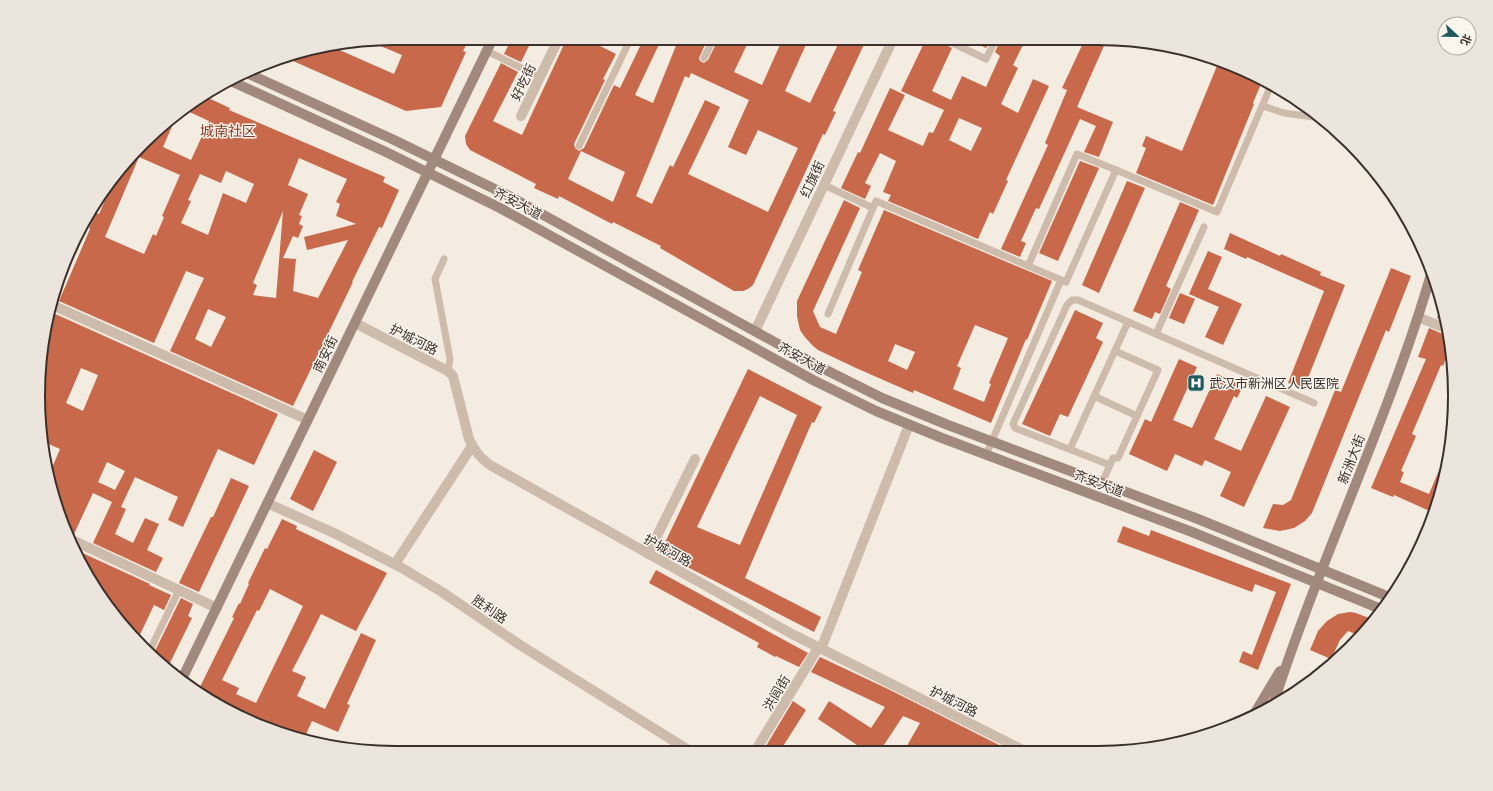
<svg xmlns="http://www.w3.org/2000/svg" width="1493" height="791" viewBox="0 0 1493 791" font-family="Raleway,'Noto Sans SC',sans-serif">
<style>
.building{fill:#c8694b;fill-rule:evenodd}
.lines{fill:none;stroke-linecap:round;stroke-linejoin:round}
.lane{stroke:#cdbbac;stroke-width:7}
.street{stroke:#cdbbac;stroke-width:10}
.secondary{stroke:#a18a7d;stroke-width:10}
.labels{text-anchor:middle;stroke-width:3;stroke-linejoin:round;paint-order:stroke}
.street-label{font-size:13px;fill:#3b302b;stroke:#fbf5ee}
.poi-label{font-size:13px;fill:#3b302b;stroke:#fbf5ee;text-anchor:start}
.neighbourhood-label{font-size:14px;fill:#8c3b22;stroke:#fbf5ee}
.rim{fill:none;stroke:#3b302b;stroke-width:2}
</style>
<rect width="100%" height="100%" fill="#f4ebe1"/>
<!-- building -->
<g class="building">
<path d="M396,38h74l-7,13 3,1 -25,55 -35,4 -122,-54 51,-9 59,26 8,-19 -31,-13z"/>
<path d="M512,38h21l-12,24 -17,-8z"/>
<path d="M567,38h24l-1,3 26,13 -13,25 2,1 -31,64 1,4 4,3 5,-3 30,-63 6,3 24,-50h18l-27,57 18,8 26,-65h29l-9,20 1,3 4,2 4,-3 11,-22h31l-16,34 28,13 21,-47h26l-24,53 25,12 31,-65h26l-34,73 3,1 -11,23 -2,-1 -70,151 -5,4 -5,2h-9l-74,-43 1,-2 -48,-24 -1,2 -53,-28 -1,3 -24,-11 2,-4 -66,-34 -4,-6 -1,-8 36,-73 17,9 -25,49 29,14zM691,73l58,27 -21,47 18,8 12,-25 40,18 -30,64 -80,-38 32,-67 -15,-7 -32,67 -3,-2 -18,39 -16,-8 49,-120 4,2zM581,151l44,21 -12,30 -45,-23z"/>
<path d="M926,39h13l3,4 10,5 -20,43 19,9 11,-24 24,11 14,-31 -5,-4 6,-13h25l-13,26 5,3 -17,36 17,9 15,-34 16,7 -43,94 2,1 -15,33 -3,-2 -12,27 -90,-38 3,-6 -8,-3 13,-31 -16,-8 -15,30 6,3 -6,13 -24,-11 17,-36 2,1 30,-65 15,7 -17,35 35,16 6,-14 4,1 11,-23 -43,-19zM959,118l23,10 -11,23 -22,-11z"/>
<path d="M967,39h24l-5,9z"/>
<path d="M1085,39h22l-30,68 36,15 -14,35 -15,-5 12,-26 -16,-7 -41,90 -3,-1 -15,33 5,2 -6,14 -19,-8 47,-104 -3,-2 22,-53 -5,-2z"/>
<path d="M1219,61l37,14 7,4 -10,24 1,1 -41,101 -77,-32 10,-25 -4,-2 4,-10 36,15z"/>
<path d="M206,97l24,11 -1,2 156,67 -2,5 16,8 -17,38 -3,-1 -27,55h1l-60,124 -123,-55 34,-73 -18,-7 -32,72 -95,-42 31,-72 -1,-1 7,-15 3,1 15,-34 62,-66 1,1 -14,32 28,13 18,-39 -26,-12zM139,157l41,18 -18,41 2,1 -8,19 -3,-2 -9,20 -39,-17zM299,158l48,21 -11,23 4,2 -4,12 20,8 -52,13 3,13 41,-10 -30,58 -25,-7 3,-32 -13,-1 10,-22 5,2 5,-12 -4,-2 3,-8 -3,-1 9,-21 -20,-9zM226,171l28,13 -8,19 -23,-10 -15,42 -27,-12 10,-22 -3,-1 12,-26 21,9zM283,211l-7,87 -23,-3 4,-10 -4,-2zM208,309l18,8 -15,30 -16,-8z"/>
<path d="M1080,161l19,7 -41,93 -19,-8z"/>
<path d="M1127,181l18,7 -46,105 -17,-8z"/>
<path d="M844,200l16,8 -47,103 7,16 16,7 26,-62 -4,-2 26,-60 168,71 -25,59 -1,-1 -35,84 -77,-33 -1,3 -57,-25 -38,-18 -6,-5 -8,-9 -4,-6 -3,-14v-15zM975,325l33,13 -19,45 2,1 -7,18 -31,-13 8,-21 -4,-2zM895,344l20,8 -8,18 -19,-9z"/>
<path d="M1180,202l19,8 -33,76 5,3 -11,25 -5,-2 -3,7 -19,-8z"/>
<path d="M1230,233l50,23 1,-2 40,18 -1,3 25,10 -39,98 -7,4 -11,-4 36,-92 -77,-34 -1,2 -22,-10z"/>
<path d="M1208,251l14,6 -14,32 34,15 -19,41 -18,-8 14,-30 -30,-13z"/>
<path d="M1391,268l20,8 -22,56 -3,-2 -74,183 -7,8 -11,7 -14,3 -17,-3 10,-24 10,1 8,-5 44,-110 6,2z"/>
<path d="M1180,293l15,6 -11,25 -15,-6z"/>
<path d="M1442,304l4,17 -9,-3z"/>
<path d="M1075,310l28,13 -7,15 7,4 -35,75 -8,-3 -10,22 -28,-12z"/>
<path d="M53,313l225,101 -24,51 -36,-16 -35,78 -15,-7 10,-23 -43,-20 -14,30 5,2 -11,25 18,9 12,-25 14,6 -12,26 16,8 -7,14 -63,-29 19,-41 -19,-9 -19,41 -6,-2h-3l-14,-62 9,-21 -16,-7 -5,-23 9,-95zM81,368l17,7 -15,36 -17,-8zM107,462l18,9 -10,19 -17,-8z"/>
<path d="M1429,328l16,7h4l3,14v11l-6,-2 -3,8 -2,-1 -29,69 4,2 -15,35 3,1 -4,10 29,12 14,-33 4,1 -4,26 -9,25 -40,-18 -1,2 -22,-9 55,-129 -8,-2z"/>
<path d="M1179,359l18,8 -24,53 19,8 25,-54 26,12 -6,12 -3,-2 -20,43 27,12 25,-55 24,11 -46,100 -24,-11 11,-24 -26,-12 -3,6 -27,-12 -8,17 -38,-17 16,-35 6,3z"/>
<path d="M748,369l74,38 -8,16 -2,-1 -67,156 76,39 -7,15 -154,-79zM760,396l37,19 -57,130 -43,-18z"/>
<path d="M314,450l23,12 -24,49 -23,-12z"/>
<path d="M231,478l18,8 -50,106 -20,-9 32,-66h2z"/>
<path d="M282,519l15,7 -1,3 91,44 -31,58 -35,-17 -15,30 -14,27 14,6 -9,19 28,13 36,-76 15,7 -29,64 3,1 -12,27 -26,-11 -9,20 -47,-18 -36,-17 -22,-15 36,-73 -2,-1 7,-14 1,1 9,-20 -1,-1 17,-35 2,1zM270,589l33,17 -47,97 -20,-9 3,-6 -17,-8 35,-70 2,1z"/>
<path d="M1123,526l26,10 2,-6 140,54 -33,86 -19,-8 4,-11 9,4 24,-63 -21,-8 -3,8 -135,-50z"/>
<path d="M76,550l74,34 -1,1 22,10 -7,15 -10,-5 -17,36 -10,-10z"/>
<path d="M656,570l152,83 -9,14 -23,-11 -1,1 -18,-10 2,-4 -110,-60z"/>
<path d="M181,598l12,6 -5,12 4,2 -25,51 -14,-14z"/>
<path d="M1350,612l6,1 18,7 -8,11 -6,5 -12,-5 -8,9 -9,19 -21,-9 8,-19 9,-10 11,-7z"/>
<path d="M820,657l68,32 121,61 -105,1 16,-28 -17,-7 -23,35h-22l2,-4 -42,-28 11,-18 42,27 14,-21 -74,-35z"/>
<path d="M793,701l13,9 -26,41h-17z"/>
</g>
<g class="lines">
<!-- lane -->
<g class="lane">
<path d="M944,39l42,20 10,-20"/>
<path d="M487,51l53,26"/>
<path d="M704,58l10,-20"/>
<path d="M1263,106l21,7 37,5"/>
<path d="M579,146l52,-108"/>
<path d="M824,185l49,23"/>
<path d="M444,259l-9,20 15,80 -2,12"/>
<path d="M1028,266l49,-112 39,16"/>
<path d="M828,314l48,-113 190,81 50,-112 101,42 54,-127"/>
<path d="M1156,334l48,-107"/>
<path d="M1094,396l43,20"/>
<path d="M1070,449l58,-127"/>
<path d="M986,455l75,-175"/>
<path d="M1110,465l-95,-37 -2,-4 54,-119 5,-5h6l236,103"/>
<path d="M1102,483l11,-25h5l40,-88 -43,-19"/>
<path d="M149,652l30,-62"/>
</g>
<!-- street -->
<g class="street">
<path d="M521,116l38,-78"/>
<path d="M50,304l258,116"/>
<path d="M1418,317l29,12"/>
<path d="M355,323l93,48 5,5 16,63c5,11 11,19 21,26l302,169 231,116"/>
<path d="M755,331l138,-292"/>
<path d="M267,503l69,31 66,34 40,24 78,53 170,106"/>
<path d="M68,538l149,70"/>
<path d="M648,554l47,-95"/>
<path d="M395,564l77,-118"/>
<path d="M821,649l88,-224"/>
<path d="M755,751l63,-103"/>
</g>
<!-- secondary -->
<g class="secondary">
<path d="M249,74l143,65 115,56 313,172 62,31 66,27 250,94 191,78"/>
<path d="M233,82l153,70 114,56 313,172 63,31 66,27 250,94 189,77"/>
<path d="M181,681l312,-643"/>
<path d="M1273,705c47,-147 116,-286 159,-434"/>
<path d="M1253,716l27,-45"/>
</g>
</g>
<!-- icons -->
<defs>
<symbol id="hospital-square" viewBox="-11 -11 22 22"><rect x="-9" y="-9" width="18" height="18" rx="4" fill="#1f5a5e" stroke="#fbf5ee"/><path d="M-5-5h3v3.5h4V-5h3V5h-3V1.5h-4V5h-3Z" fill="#fff"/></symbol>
</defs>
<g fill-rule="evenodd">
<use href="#hospital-square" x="1186" y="373" width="20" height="20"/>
</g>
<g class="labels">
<!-- street labels -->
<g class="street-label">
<text transform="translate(523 82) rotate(-64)" y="5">好吃街</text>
<text transform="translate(812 179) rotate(-65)" y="5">红旗街</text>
<text transform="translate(518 203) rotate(28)" y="5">齐安大道</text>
<text transform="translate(414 339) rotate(27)" y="5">护城河路</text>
<text transform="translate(325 354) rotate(-64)" y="5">南安街</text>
<text transform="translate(802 358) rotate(29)" y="5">齐安大道</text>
<text transform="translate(1351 459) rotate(-69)" y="5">新洲大街</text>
<text transform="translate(1099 483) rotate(21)" y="5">齐安大道</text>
<text transform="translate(668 550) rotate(29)" y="5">护城河路</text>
<text transform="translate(490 609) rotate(34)" y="5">胜利路</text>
<text transform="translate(776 693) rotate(-59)" y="5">洪闾街</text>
<text transform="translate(954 701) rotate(27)" y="5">护城河路</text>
</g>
<!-- poi labels -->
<g class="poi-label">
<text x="1209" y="388">武汉市新洲区人民医院</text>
</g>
<!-- neighbourhood labels -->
<g class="neighbourhood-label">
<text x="228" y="136">城南社区</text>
</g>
</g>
<!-- crop -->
<path d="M0 0H1493V791H0ZM395 45H1098A350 350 0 0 1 1448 395V396A350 350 0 0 1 1098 746H395A350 350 0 0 1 45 396V395A350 350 0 0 1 395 45Z" fill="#ece5de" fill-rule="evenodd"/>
<path class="rim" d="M395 45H1098A350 350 0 0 1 1448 395V396A350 350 0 0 1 1098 746H395A350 350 0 0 1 45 396V395A350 350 0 0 1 395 45Z"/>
<!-- north arrow -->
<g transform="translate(1457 36) rotate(112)"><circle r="19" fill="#fbf5ee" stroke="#aea6a0"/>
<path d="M0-3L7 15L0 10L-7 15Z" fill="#1f5a5e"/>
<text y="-6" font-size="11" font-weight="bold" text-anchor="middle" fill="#3b302b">北</text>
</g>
</svg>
